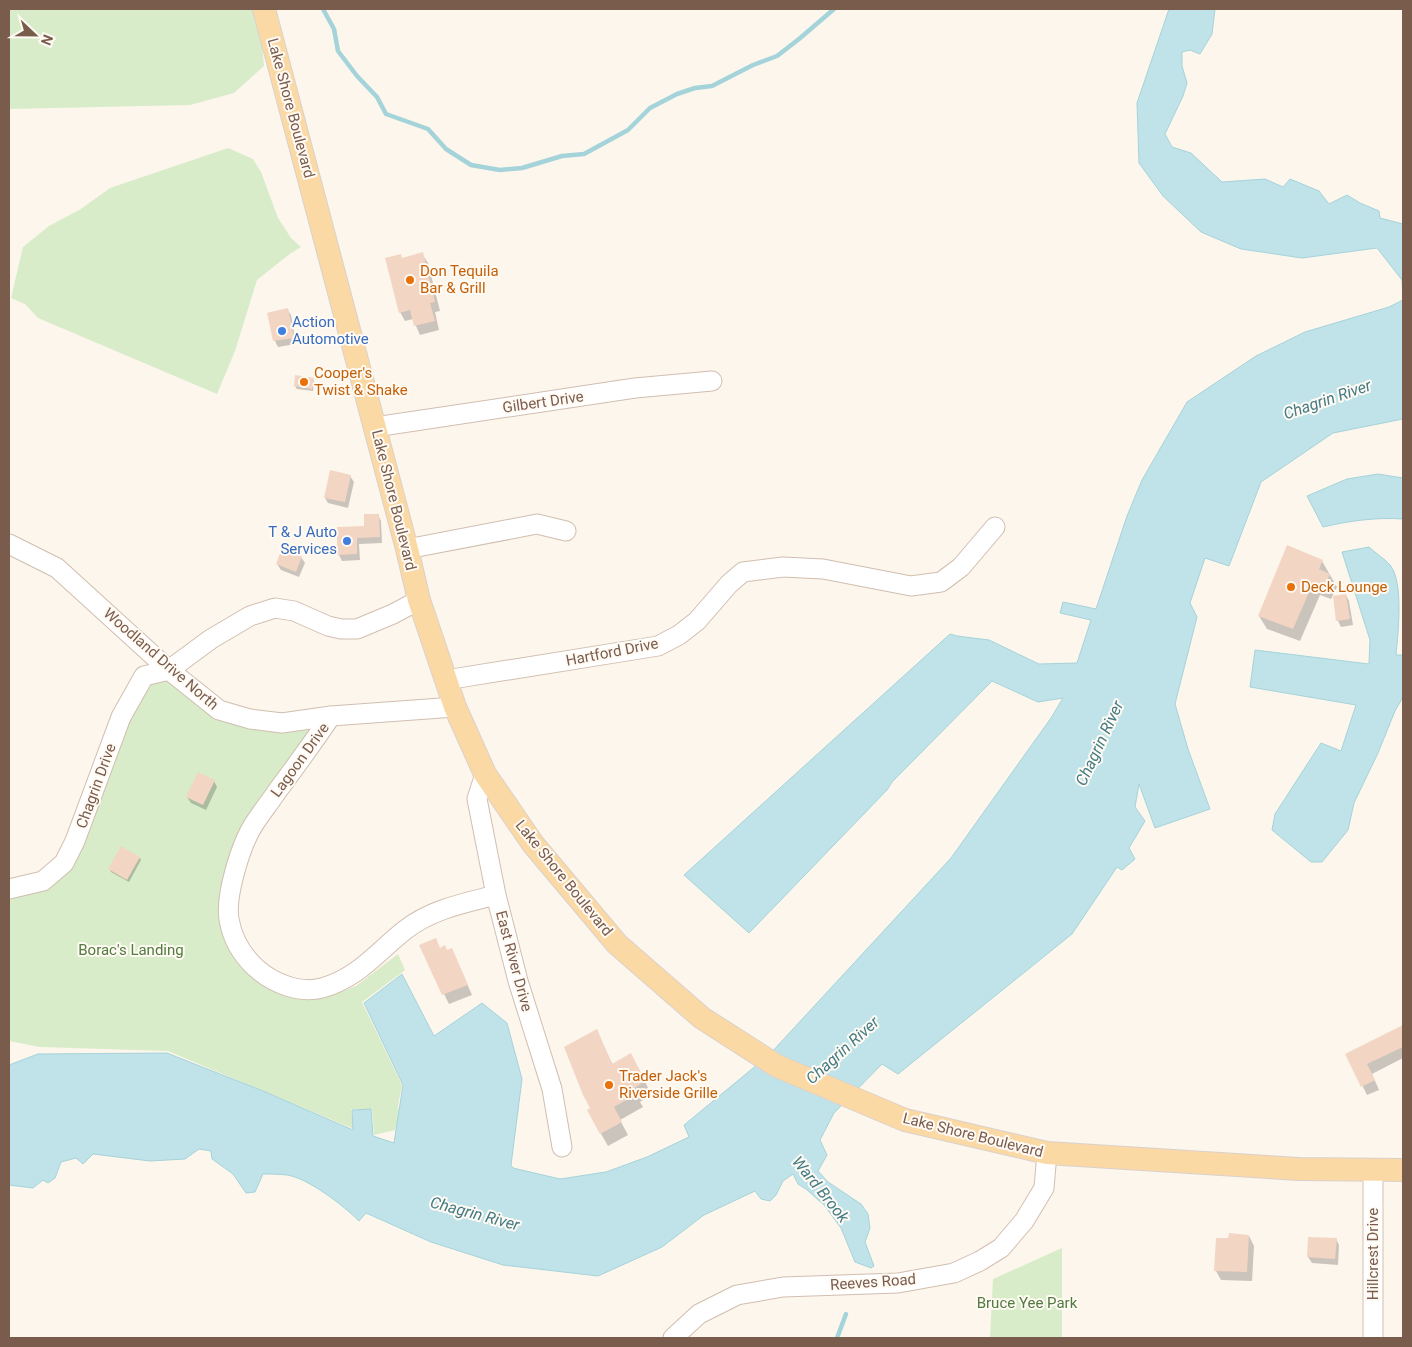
<svg xmlns="http://www.w3.org/2000/svg" width="1412" height="1347" viewBox="0 0 1412 1347" font-family="Roboto,sans-serif">
<style>
.green{fill:#d8ecc9}
.water{fill:#bfe3e8;stroke:#a5d3da}
.shadow{fill:#0003}
.lines{fill:none;stroke-linecap:round;stroke-linejoin:round}
.stream{stroke:#a5d3da;stroke-width:4.5}
.building{fill:#f3d5c3}
.minor-casing{stroke:#d1beb0;stroke-width:21}
.major-casing{stroke:#dad1cd;stroke-width:24}
.minor{stroke:#fff;stroke-width:19}
.major{stroke:#fbd9a5;stroke-width:22}
.food-dot{fill:#e8710a;stroke:#fffaf3;stroke-width:2}
.shop-dot{fill:#3f7fe0;stroke:#fffaf3;stroke-width:2}
.labels{text-anchor:middle;stroke-width:4;stroke-linejoin:round;paint-order:stroke}
.street-label{font-size:15px;fill:#7a5c4d;stroke:#fffaf3}
.food-label{font-size:15px;fill:#c56008;stroke:#fffaf3;text-anchor:start}
.shop-label{font-size:15px;fill:#366cbe;stroke:#fffaf3;text-anchor:start}
.park-label{font-size:15px;fill:#537a41;stroke:#fffaf3}
.water-label{font-size:16px;font-style:italic;fill:#437c86;stroke:#fffaf3}
</style>
<rect width="100%" height="100%" fill="#fdf6ec"/>
<!-- green -->
<g class="green">
<path d="M9,9h244l8,25 3,32 -30,27 -44,12 -181,4z"/>
<path d="M228,148l25,11 8,13 17,46 13,20 10,9 -10,6 -34,27 -22,71 -18,43 -179,-76 -13,-14 -14,-6 12,-51 26,-21 32,-17 29,-21z"/>
<path d="M161,679l10,4 26,21 105,23 6,4 1,10 -83,138 17,89 24,19 32,9 32,-1 25,-9 42,-32 7,16 -43,32 40,83 -4,21 1,10 -4,14 -21,5 -2,-26h-21l3,20 -186,-78 -128,-4 -31,-6v-147l36,-8 102,-201z"/>
<path d="M1062,1248v90h-72l3,-59z"/>
</g>
<!-- water -->
<g class="water">
<path d="M1169,9h46l-3,25 -12,20 -10,-4 -8,2v14l5,17 -4,13 -18,38 7,13 19,6 31,29 43,-3 18,8 7,-8 29,12 10,13 18,-9 13,8 19,8 1,7 23,6v195l-70,14 -72,49 -32,84 -24,-8 -15,45 7,14 -22,87 13,45 22,60 -55,19 -16,-44 -4,23 10,14 -16,27 6,11 -13,11 -5,-3 -45,67 -174,140 -16,-10 -48,49 -14,27 7,15 -9,16 10,11 33,22 7,10 2,14 -5,14 9,24 -3,2 -16,-6 -14,-34 -17,-23 -18,-16 -8,-5 -5,-10 -10,7 -7,14 -6,6 -9,-2 -6,-8 -51,24 -42,32 -64,29 -95,-11 -72,-23 -65,-29 -7,8c-15,-15 -51,-43 -72,-46 -8,-1 -16,-1 -24,-1l-8,18 -9,1 -13,-19 -21,-15 -1,-8 -12,-2 -14,10 -35,2 -57,-7 -10,10 -7,-6 -15,4 -6,16 -7,5 -5,-3 -10,8 -24,-3v-120l29,-11 129,-1 96,38 90,39 -1,-20 19,-1 2,27 21,7 9,-58 -39,-82 38,-29 32,62 48,-33 25,20 15,56 -11,86 2,3 47,11 46,-7 41,-15 42,-20 -5,-12 85,-70 182,-197 100,-140 12,-20 -25,4 -46,-21 -100,101 -5,8 -138,143 -65,-58 266,-241 7,2 32,4 50,24 38,-1 14,-43 -31,-7 3,-11 33,7 31,-93 15,-36 45,-78 69,-46 49,-24 84,-25 14,-7 -1,-20 -25,-32 -75,10 -61,-9 -40,-17 -38,-36 -24,-33 -2,-60z"/>
<path d="M1378,474l25,4v41c-27,-2 -54,2 -80,8l-16,-31 40,-17z"/>
<path d="M1369,547c6,6 15,11 21,18 14,17 8,68 6,90h7v42l-8,14 -17,42 -24,50 -6,27 -26,32h-11l-39,-32 3,-16 46,-71 20,8 15,-46 -106,-18 5,-37 114,14 1,-24 -28,-88z"/>
</g>
<!-- shadow -->
<g class="shadow">
<path d="M422,254l6,9 12,48 -5,1 4,18 -19,5 -7,-16 -8,2 -5,-9 2,-53z"/>
<path d="M287,309l4,6 5,29 -18,3 -3,-6 -7,-28z"/>
<path d="M313,379l1,3 -1,9 -16,-2 -2,-3z"/>
<path d="M350,476l4,6 -6,26 -20,-5 -3,-5z"/>
<path d="M378,515l3,6 1,22 -23,1 1,16 -18,1 -3,-6z"/>
<path d="M301,557l4,6 -6,14 -18,-7 -4,-6z"/>
<path d="M1322,561l15,26 -6,12 -11,-4 -20,46 -33,-12 -8,-13z"/>
<path d="M1346,595l3,6 4,24 -12,2 -3,-6 -4,-24z"/>
<path d="M214,781l3,6 -11,23 -15,-7 -4,-6z"/>
<path d="M140,858l1,2 -12,22 -18,-10 -1,-3z"/>
<path d="M420,946l20,3 7,2 5,-1 20,45 -23,9z"/>
<path d="M1403,1027v31l-31,16 7,16 -12,5 -20,-41z"/>
<path d="M596,1031l17,34 25,2 13,27 -11,8 3,5 -23,13 8,15 -20,11 -20,-35 4,-3z"/>
<path d="M1249,1236l5,10 -2,35 -31,-1 -5,-9z"/>
<path d="M1336,1239l3,6 -1,20 -26,-2 -4,-6z"/>
</g>
<g class="lines">
<!-- stream -->
<g class="stream">
<path d="M323,9l11,20 4,22 19,25 20,21 9,17 42,15 18,20 25,16 29,5 22,-2 40,-12 22,-2 44,-24 22,-22 27,-14 18,-6 17,-2 41,-21 24,-9 22,-17 35,-30"/>
<path d="M837,1338l9,-24"/>
</g>
</g>
<!-- building -->
<g class="building">
<path d="M423,252l12,50 -5,1 5,18 -21,5 -4,-16 -11,3 -14,-55 16,-4 1,4z"/>
<path d="M288,308l6,30 -21,3 -6,-28z"/>
<path d="M295,375l19,3 -2,11 -18,-3z"/>
<path d="M330,470l21,5 -6,27 -21,-4z"/>
<path d="M364,514h15l1,23 -23,1v16l-20,1v-28l27,-1z"/>
<path d="M1287,545l36,15 -4,9 11,5 -6,13 -11,-4 -20,46 -35,-13z"/>
<path d="M282,548l20,8 -6,16 -20,-8z"/>
<path d="M1346,594l4,25 -14,2 -3,-25z"/>
<path d="M198,772l17,8 -12,25 -17,-8z"/>
<path d="M121,846l19,11 -13,23 -19,-11z"/>
<path d="M436,938l4,10 5,-3 2,5 5,-2 16,37 -26,10 -23,-50z"/>
<path d="M1403,1025v22l-36,17 8,16 -14,7 -16,-33z"/>
<path d="M597,1029l15,35 19,-11 14,28 -12,8 4,5 -23,13 8,15 -22,12 -13,-24 3,-2 -7,-13 -19,-48z"/>
<path d="M1229,1233l20,2 -2,37 -33,-1 2,-33h12z"/>
<path d="M1308,1237l29,1 -2,21 -28,-2z"/>
</g>
<g class="lines">
<defs>
<g id="minor">
<path d="M375,427l260,-39 77,-7"/>
<path d="M9,544l48,24 112,102 50,40 31,9 32,4 49,-7 124,-9"/>
<path d="M407,549l130,-25 29,7"/>
<path d="M446,680l212,-34 21,-11 18,-14 32,-37 14,-12 40,-5 40,2 88,17 30,-4 20,-15 34,-40"/>
<path d="M331,716c-17,25 -35,50 -53,74 -8,12 -17,23 -24,34 -13,20 -29,72 -25,95 3,19 13,36 27,49 17,15 43,26 66,20 36,-10 55,-36 83,-58 27,-21 60,-27 91,-35"/>
<path d="M485,774l-8,25 19,96 22,86 34,108 10,58"/>
<path d="M9,889l34,-8 21,-18 11,-22 46,-124 23,-41 25,-6 42,-31 39,-23 25,-8 19,3 34,15 13,3h16l36,-15 26,-14"/>
<path d="M673,1338l26,-24 38,-19 46,-8 115,-4 56,-10 26,-12 21,-13 23,-27 20,-33 3,-35"/>
<path d="M1373,1338v-168"/>
</g>
<path id="major" d="M264,9l143,540 12,51 36,107 30,67 48,70 84,100 85,74 75,48 128,54 142,33 252,16 104,1"/>
</defs>
<!-- minor casing -->
<use href="#minor" class="minor-casing"/>
<!-- major casing -->
<use href="#major" class="major-casing"/>
<!-- minor -->
<use href="#minor" class="minor"/>
<!-- major -->
<use href="#major" class="major"/>
</g>
<!-- markers -->
<g class="food-dot">
<circle cx="410" cy="280" r="5"/>
<circle cx="304" cy="382" r="5"/>
<circle cx="1291" cy="587" r="5"/>
<circle cx="609" cy="1085" r="5"/>
</g>
<g class="shop-dot">
<circle cx="282" cy="331" r="5"/>
<circle cx="347" cy="541" r="5"/>
</g>
<g class="labels">
<!-- street labels -->
<g class="street-label">
<text transform="translate(291 108) rotate(75)" y="5">Lake Shore Boulevard</text>
<text transform="translate(543 402) rotate(-8)" y="5">Gilbert Drive</text>
<text transform="translate(394 500) rotate(76)" y="5">Lake Shore Boulevard</text>
<text transform="translate(612 652) rotate(-11)" y="5">Hartford Drive</text>
<text transform="translate(161 659) rotate(41)" y="5">Woodland Drive North</text>
<text transform="translate(300 760) rotate(-54)" y="5">Lagoon Drive</text>
<text transform="translate(96 786) rotate(-70)" y="5">Chagrin Drive</text>
<text transform="translate(564 878) rotate(51)" y="5">Lake Shore Boulevard</text>
<text transform="translate(514 961) rotate(75)" y="5">East River Drive</text>
<text transform="translate(973 1135) rotate(14)" y="5">Lake Shore Boulevard</text>
<text transform="translate(1373 1254) rotate(-90)" y="5">Hillcrest Drive</text>
<text transform="translate(873 1282) rotate(-4)" y="5">Reeves Road</text>
</g>
<!-- food labels -->
<g class="food-label">
<text x="420" y="276">Don Tequila<tspan x="420" dy="17">Bar &amp; Grill</tspan></text>
<text x="314" y="378">Cooper's<tspan x="314" dy="17">Twist &amp; Shake</tspan></text>
<text x="1301" y="592">Deck Lounge</text>
<text x="619" y="1081">Trader Jack's<tspan x="619" dy="17">Riverside Grille</tspan></text>
</g>
<!-- shop labels -->
<g class="shop-label">
<text x="292" y="327">Action<tspan x="292" dy="17">Automotive</tspan></text>
<text x="337" y="537" text-anchor="end">T &amp; J Auto<tspan x="337" dy="17">Services</tspan></text>
</g>
<!-- park labels -->
<g class="park-label">
<text x="131" y="955">Borac's Landing</text>
<text x="1027" y="1308">Bruce Yee Park</text>
</g>
<!-- water labels -->
<g class="water-label">
<text transform="translate(1327 399) rotate(-19)" y="6">Chagrin River</text>
<text transform="translate(1099 743) rotate(-65)" y="6">Chagrin River</text>
<text transform="translate(842 1050) rotate(-42)" y="6">Chagrin River</text>
<text transform="translate(821 1189) rotate(51)" y="6">Ward Brook</text>
<text transform="translate(475 1213) rotate(15)" y="6">Chagrin River</text>
</g>
</g>
<!-- border -->
<rect width="1412" height="1347" fill="none" stroke="#7a5c4d" stroke-width="20"/>
<!-- north arrow -->
<g transform="translate(35 35) rotate(112)" stroke="#fffaf3" stroke-width="4" paint-order="stroke">
<path d="M0-4L9 19L0 12L-9 19Z" fill="#7a5c4d"/>
<text y="-8" font-size="14" font-weight="bold" text-anchor="middle" fill="#7a5c4d">N</text>
</g>
</svg>
